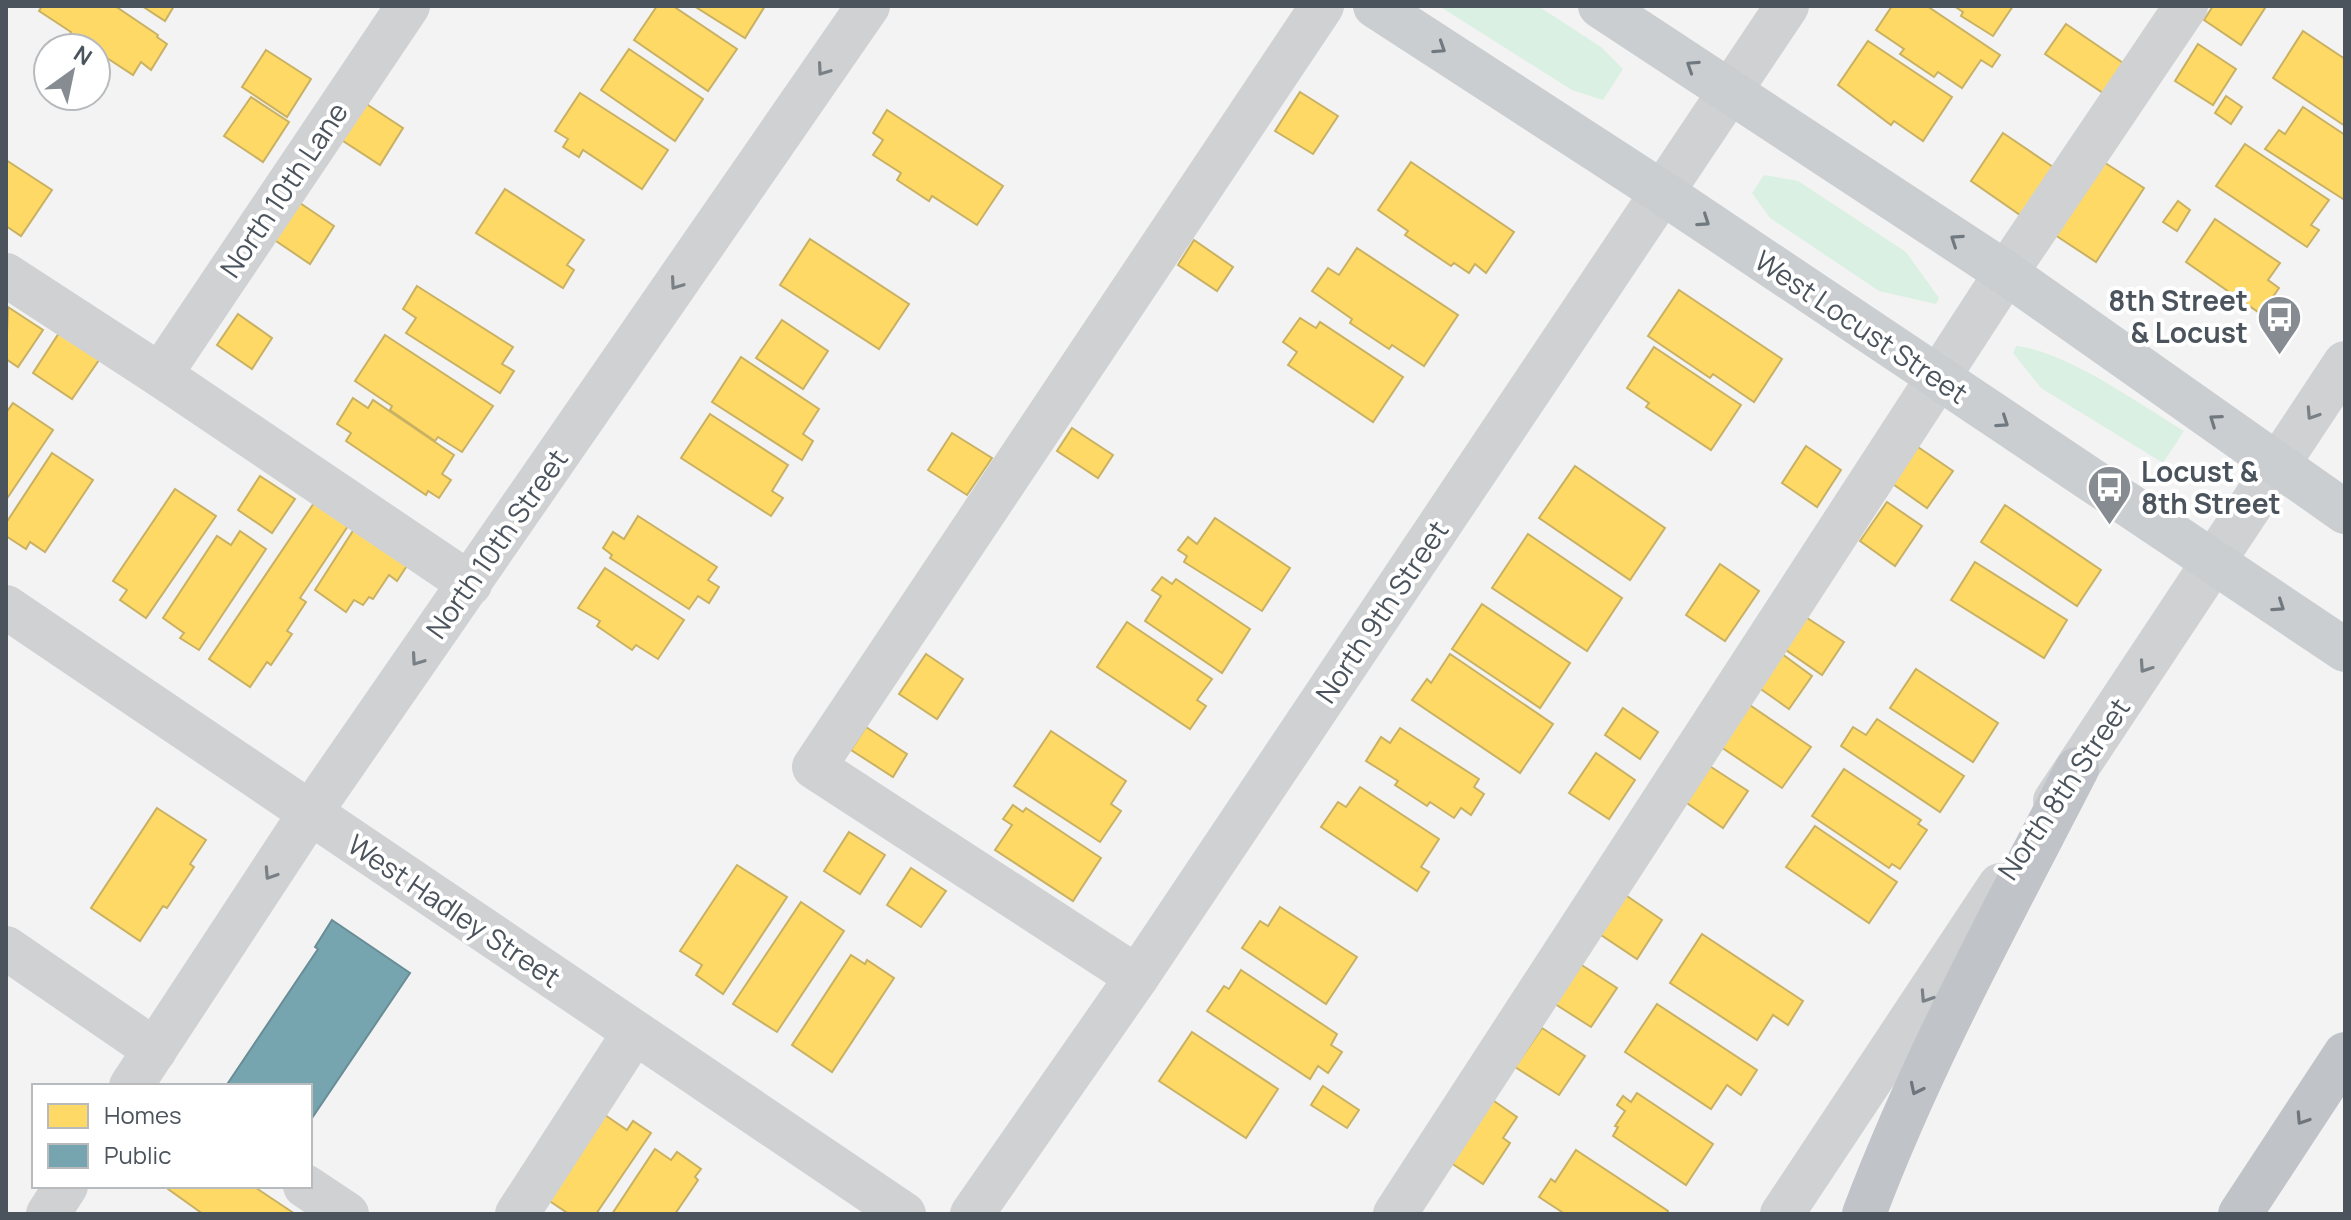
<svg xmlns="http://www.w3.org/2000/svg" width="2351" height="1220" viewBox="0 0 2351 1220" font-family="Manrope,sans-serif">
<style>
.green{fill:#daf0e2}
.homes{fill:#ffd966;stroke:#c9b163;stroke-width:2}
.public{fill:#76a5af;stroke:#698d96;stroke-width:2}
.lines{fill:none;stroke-linecap:round;stroke-linejoin:round}
.minor{stroke:#cfd1d3;stroke-width:44}
.major{stroke:#cbced0;stroke-width:44}
.highway{stroke:#c0c3c8;stroke-width:44}
.oneway{stroke:#717980}
.oneway2{stroke:#798086}
.oneway3{stroke:#6e757d}
.labels{text-anchor:middle;stroke-width:8;stroke-linejoin:round;paint-order:stroke}
.street-label{font-size:28px;fill:#4b545d;stroke:#fff}
.poi-label{font-size:28px;font-weight:bold;fill:#4b545d;stroke:#fff;text-anchor:end}
</style>
<rect width="100%" height="100%" fill="#f3f3f3"/>
<!-- green -->
<g class="green">
<path d="M1439,6h99l63,41 22,22 -20,31 -31,-10z"/>
<path d="M1764,175l34,6 108,71 33,46 -3,6 -57,-13 -109,-73 -18,-25z"/>
<path d="M2016,346c51,5 123,58 168,85l-21,32 -122,-75 -28,-35z"/>
</g>
<!-- homes -->
<g class="homes">
<path d="M42,6h73l43,29 -1,2 10,7 -16,26 -10,-8 -8,13 -29,-19 -3,4 -5,-4v-8h-13l-15,-10 3,-6 -32,-21z"/>
<path d="M142,6h32l-9,15z"/>
<path d="M657,6h16l64,43 -29,42 -74,-51z"/>
<path d="M694,6h71l-20,32z"/>
<path d="M1892,6h35l73,49 -8,12 -11,-7 -19,28 -24,-16 -4,5 -34,-23 4,-5 -28,-19z"/>
<path d="M1954,6h59l-20,30 -32,-20 2,-4z"/>
<path d="M2213,6h49l3,2 -24,37 -37,-25z"/>
<path d="M2066,24l60,41 -20,30 -61,-41z"/>
<path d="M2303,31l42,28v67l-72,-48z"/>
<path d="M1868,41l84,56 -29,44 -29,-20 -3,4 -53,-40z"/>
<path d="M2198,44l38,25 -23,36 -38,-24z"/>
<path d="M629,49l74,50 -28,42 -74,-51z"/>
<path d="M266,50l45,29 -24,38 -45,-30z"/>
<path d="M1300,92l38,24 -25,38 -38,-23z"/>
<path d="M580,93l88,57 -26,39 -59,-39 -4,7 -16,-10 5,-8 -13,-8z"/>
<path d="M2226,96l16,11 -11,17 -16,-11z"/>
<path d="M251,97l38,25 -26,40 -39,-26z"/>
<path d="M365,103l38,25 -23,37 -40,-26z"/>
<path d="M2303,107l42,28v61l-2,3 -78,-50 14,-19 6,4z"/>
<path d="M887,110l116,76 -26,39 -45,-29 -3,5 -32,-21 4,-7 -28,-18 10,-15 -10,-7z"/>
<path d="M2003,133l53,36 -33,48 -52,-36z"/>
<path d="M2245,144l84,56 -18,25 8,5 -12,17 -91,-61z"/>
<path d="M2099,159l45,29 -48,74 -44,-29z"/>
<path d="M6,160l46,30 -31,46 -15,-10z"/>
<path d="M1411,162l103,70 -28,41 -11,-9 -6,9 -15,-10 -3,3 -46,-31 3,-4 -30,-21z"/>
<path d="M505,189l79,51 -17,25 7,5 -11,18 -87,-55z"/>
<path d="M297,201l37,25 -24,38 -37,-25z"/>
<path d="M2178,201l12,9 -13,21 -14,-9z"/>
<path d="M2215,219l65,44 -12,17 11,8 -18,26 -75,-52z"/>
<path d="M810,239l99,65 -30,45 -99,-64z"/>
<path d="M1194,240l39,27 -16,24 -39,-26z"/>
<path d="M1357,248l101,67 -34,51 -32,-21 -3,4 -39,-26 2,-4 -40,-28 16,-23 11,7z"/>
<path d="M417,286l96,61 -11,17 12,7 -14,22 -94,-60 10,-15 -13,-9z"/>
<path d="M1679,290l103,69 -28,43 -41,-28 -3,4 -62,-42z"/>
<path d="M8,307l35,23 -25,37 -12,-8z"/>
<path d="M238,314l34,24 -20,31 -35,-24z"/>
<path d="M1300,318l16,10 4,-6 83,55 -30,45 -85,-57 9,-13 -14,-10z"/>
<path d="M782,320l46,31 -25,38 -47,-31z"/>
<path d="M59,333l40,27 -27,39 -39,-26z"/>
<path d="M385,335l108,71 -31,46 -24,-15 -3,4 -45,-31 2,-4 -37,-25z"/>
<path d="M1654,347l87,58 -30,45 -65,-43 3,-4 -22,-15z"/>
<path d="M741,357l78,52 -16,25 10,7 -11,19 -90,-58z"/>
<path d="M353,398l15,10 5,-8 81,55 -12,19 9,6 -12,18 -11,-7 -2,4 -80,-54 5,-8 -14,-9z"/>
<path d="M13,403l40,27 -47,70v-87z"/>
<path d="M710,414l78,51 -16,26 11,7 -12,18 -90,-58z"/>
<path d="M1072,428l41,27 -15,23 -41,-27z"/>
<path d="M952,433l40,25 -25,37 -39,-25z"/>
<path d="M1915,445l38,26 -26,37 -37,-26z"/>
<path d="M1806,446l35,24 -24,37 -35,-24z"/>
<path d="M52,453l41,27 -48,72 -15,-10 -4,7 -20,-13v-13z"/>
<path d="M1575,466l90,62 -35,52 -91,-62z"/>
<path d="M260,476l35,23 -23,34 -34,-23z"/>
<path d="M175,489l41,27 -70,102 -26,-18 7,-10 -14,-9z"/>
<path d="M316,500l34,23 -50,75 6,4 -19,29 5,3 -21,31 -4,-3 -17,25 -41,-28z"/>
<path d="M1887,502l35,24 -27,40 -35,-25z"/>
<path d="M2005,505l96,65 -24,36 -96,-64z"/>
<path d="M638,516l79,51 -9,13 11,7 -10,16 -11,-7 -9,13 -79,-51 2,-3 -9,-7 10,-16 11,7z"/>
<path d="M1215,518l75,50 -28,43 -78,-49 3,-6 -9,-6 10,-13 9,7z"/>
<path d="M358,523l54,35 -15,23 -8,-6 -16,24 -4,-2 -6,8 -9,-5 -8,12 -31,-22z"/>
<path d="M240,531l26,18 -67,101 -19,-12 4,-5 -21,-15 54,-82 14,9z"/>
<path d="M1528,534l94,64 -35,53 -95,-63z"/>
<path d="M1975,562l92,58 -23,38 -93,-58z"/>
<path d="M1720,564l39,27 -34,50 -39,-26z"/>
<path d="M605,568l79,52 -26,39 -22,-14 -4,5 -35,-24 3,-5 -22,-13z"/>
<path d="M1162,577l10,7 4,-5 74,50 -28,44 -77,-52 16,-25 -9,-6z"/>
<path d="M1482,604l88,59 -30,45 -88,-59z"/>
<path d="M1801,614l43,28 -22,33 -42,-29z"/>
<path d="M1127,622l85,57 -15,21 9,6 -16,23 -93,-62z"/>
<path d="M1778,651l34,25 -23,33 -34,-24z"/>
<path d="M926,654l37,25 -26,40 -38,-25z"/>
<path d="M1450,654l103,70 -33,49 -108,-73 15,-21 4,4z"/>
<path d="M1916,669l82,54 -25,39 -83,-54z"/>
<path d="M1738,697l73,50 -29,41 -73,-49z"/>
<path d="M1623,708l35,24 -18,27 -35,-24z"/>
<path d="M1877,719l87,57 -24,36 -99,-66 12,-19 13,8z"/>
<path d="M866,727l41,27 -14,23 -42,-27z"/>
<path d="M1400,728l79,51 -5,8 10,7 -13,21 -10,-7 -7,10 -24,-16 -3,4 -32,-21 3,-4 -32,-20 15,-24 9,6z"/>
<path d="M1051,731l75,50 -15,23 10,7 -21,31 -86,-56z"/>
<path d="M1596,753l39,27 -26,39 -40,-26z"/>
<path d="M1705,763l43,28 -25,37 -42,-29z"/>
<path d="M1844,769l77,51 -3,4 9,6 -27,39 -8,-5 -3,4 -77,-52z"/>
<path d="M1360,787l79,52 -18,28 8,5 -12,19 -96,-64 17,-25 8,5z"/>
<path d="M1013,805l10,7 3,-4 75,50 -28,43 -78,-51 17,-25 -9,-6z"/>
<path d="M157,808l49,32 -16,24 4,3 -27,41 -4,-2 -23,35 -49,-33z"/>
<path d="M1815,826l82,56 -28,41 -83,-56z"/>
<path d="M849,832l36,23 -25,39 -36,-23z"/>
<path d="M737,865l50,32 -64,97 -27,-19 6,-10 -22,-14z"/>
<path d="M911,868l35,23 -25,36 -34,-22z"/>
<path d="M1624,894l38,26 -25,39 -39,-26z"/>
<path d="M801,902l43,29 -67,101 -44,-28z"/>
<path d="M1280,907l77,50 -31,47 -84,-56 18,-27 8,5z"/>
<path d="M1702,934l101,67 -15,24 -15,-10 -16,25 -87,-57z"/>
<path d="M851,955l14,9 2,-4 27,18 -62,94 -40,-27z"/>
<path d="M1577,962l40,26 -26,39 -39,-25z"/>
<path d="M1241,970l96,64 -6,11 11,7 -14,21 -10,-7 -8,13 -103,-68 17,-25 5,3z"/>
<path d="M1657,1004l100,66 -16,25 -14,-10 -16,24 -86,-57z"/>
<path d="M1542,1028l43,28 -26,39 -44,-28z"/>
<path d="M1192,1032l86,57 -32,49 -87,-57z"/>
<path d="M1323,1086l36,24 -12,18 -36,-23z"/>
<path d="M1637,1093l76,51 -27,41 -73,-49 5,-9 -3,-1 10,-15 -8,-6 6,-9 8,6z"/>
<path d="M1484,1094l33,23 -14,21 7,5 -27,41 -41,-27z"/>
<path d="M605,1115l22,15 6,-9 18,12 -55,81h-27l-21,-14z"/>
<path d="M655,1149l16,11 6,-8 24,17 -6,8 3,3 -23,34h-63z"/>
<path d="M1576,1150l92,61 -1,3h-102l-26,-17 12,-18 4,3z"/>
<path d="M170,1186h83l42,28h-92l-35,-25z"/>
</g>
<!-- public -->
<path class="public" d="M332,920l78,53 -100,148v-35h-84l92,-137 -3,-2z"/>
<g class="lines">
<!-- minor -->
<g class="minor">
<path d="M6,275l154,100 310,209"/>
<path d="M160,375l248,-369"/>
<path d="M6,607l898,607"/>
<path d="M2055,801l290,-438"/>
<path d="M6,948l149,102"/>
<path d="M1137,977l-323,-210 508,-761"/>
<path d="M131,1086l179,-273 558,-807"/>
<path d="M305,1186l42,28"/>
<path d="M48,1214l18,-28"/>
<path d="M517,1214l117,-181"/>
<path d="M972,1214l165,-237 650,-971"/>
<path d="M1395,1214l611,-941 180,-267"/>
<path d="M1782,1214l218,-329"/>
</g>
<!-- major -->
<g class="major">
<path d="M1375,6l288,187 682,457"/>
<path d="M1600,6l406,267 339,239"/>
</g>
<!-- highway -->
<g class="highway">
<path d="M1864,1214c58,-154 138,-299 213,-445"/>
<path d="M2240,1214l105,-160"/>
</g>
</g>
<!-- one-way arrows -->
<defs><path id="oneway-chevron" d="M-2-3.5L2.5 0L-2 3.5" fill="none" stroke-width="1.6" stroke-linecap="round" stroke-linejoin="round" transform="scale(2)"/></defs>
<g class="oneway">
<use href="#oneway-chevron" transform="translate(1440 48) rotate(33)"/>
<use href="#oneway-chevron" transform="translate(1692 66) rotate(-147)"/>
<use href="#oneway-chevron" transform="translate(1704 221) rotate(34)"/>
<use href="#oneway-chevron" transform="translate(1956 240) rotate(-146)"/>
<use href="#oneway-chevron" transform="translate(2215 420) rotate(-145)"/>
<use href="#oneway-chevron" transform="translate(2003 422) rotate(34)"/>
<use href="#oneway-chevron" transform="translate(2279 606) rotate(34)"/>
</g>
<g class="oneway2">
<use href="#oneway-chevron" transform="translate(823 70) rotate(125)"/>
<use href="#oneway-chevron" transform="translate(676 284) rotate(125)"/>
<use href="#oneway-chevron" transform="translate(2312 414) rotate(123)"/>
<use href="#oneway-chevron" transform="translate(417 660) rotate(125)"/>
<use href="#oneway-chevron" transform="translate(2145 667) rotate(124)"/>
<use href="#oneway-chevron" transform="translate(270 874) rotate(123)"/>
<use href="#oneway-chevron" transform="translate(1926 997) rotate(123)"/>
</g>
<g class="oneway3">
<use href="#oneway-chevron" transform="translate(1916 1089) rotate(116)"/>
<use href="#oneway-chevron" transform="translate(2302 1119) rotate(123)"/>
</g>
<!-- icons -->
<defs>
<symbol id="bus-pin" viewBox="-11 -11 22 30"><path d="M0 17L-7.5 6A9.5 9.5 0 1 1 7.5 6Z" fill="#868c92" stroke="#fff"/><path d="M-5-6H5V4H4V6H2V4H-2V6H-4V4H-5ZM-3.5-4V0h7V-4ZM-3.5 1.2v1.5H-2V1.2ZM2 1.2v1.5H3.5V1.2Z" fill="#fff"/></symbol>
</defs>
<g fill-rule="evenodd">
<use href="#bus-pin" x="2254" y="292" width="51" height="69"/>
<use href="#bus-pin" x="2084" y="462" width="51" height="69"/>
</g>
<g class="labels">
<!-- street labels -->
<g class="street-label">
<text transform="translate(284 190) rotate(-56)" y="10">North 10th Lane</text>
<text transform="translate(1861 327) rotate(34)" y="10">West Locust Street</text>
<text transform="translate(497 544) rotate(-55)" y="10">North 10th Street</text>
<text transform="translate(1382 612) rotate(-56)" y="10">North 9th Street</text>
<text transform="translate(2064 789) rotate(-56)" y="10">North 8th Street</text>
<text transform="translate(454 911) rotate(34)" y="10">West Hadley Street</text>
</g>
<!-- poi labels -->
<g class="poi-label">
<text x="2248" y="311">8th Street<tspan x="2248" dy="32">&amp; Locust</tspan></text>
<text x="2141" y="482" text-anchor="start">Locust &amp;<tspan x="2141" dy="32">8th Street</tspan></text>
</g>
</g>
<!-- border -->
<rect width="2351" height="1220" fill="none" stroke="#4b545d" stroke-width="16"/>
<!-- legend -->
<rect x="32" y="1084" width="280" height="104" fill="#ffffff" stroke="#b7bbbe" stroke-width="2"/>
<rect x="48" y="1104" width="40" height="24" fill="#ffd966" stroke="#b7bbbe" stroke-width="2"/>
<text x="104" y="1124" font-size="24" fill="#4b545d">Homes</text>
<rect x="48" y="1144" width="40" height="24" fill="#76a5af" stroke="#b7bbbe" stroke-width="2"/>
<text x="104" y="1164" font-size="24" fill="#4b545d">Public</text>
<!-- north arrow -->
<g transform="translate(72 72) rotate(33)"><circle r="38" fill="#ffffff" stroke="#b7bbbe" stroke-width="2"/>
<path d="M0-6L14 30L0 20L-14 30Z" fill="#868c92"/>
<text y="-12" font-size="22" font-weight="bold" text-anchor="middle" fill="#4b545d">N</text>
</g>
</svg>
